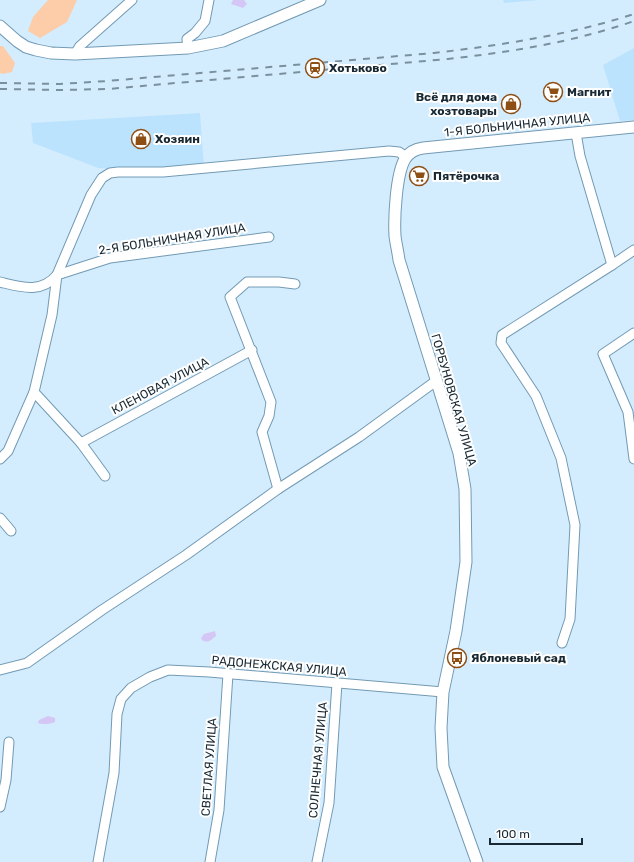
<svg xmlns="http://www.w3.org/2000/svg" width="634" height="862" viewBox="0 0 634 862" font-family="Rubik,sans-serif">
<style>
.built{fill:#bce3fd}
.green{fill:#fdcca8}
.water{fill:#d4c7f6}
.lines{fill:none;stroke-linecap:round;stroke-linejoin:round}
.minor-casing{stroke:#729ab4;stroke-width:11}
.major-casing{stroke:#729ab4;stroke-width:13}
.minor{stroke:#fff;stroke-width:9}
.major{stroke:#fff;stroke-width:11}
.rail{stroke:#7b909d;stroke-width:2;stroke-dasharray:7 7;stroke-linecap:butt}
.labels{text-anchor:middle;stroke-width:4;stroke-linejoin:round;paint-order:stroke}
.poi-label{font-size:12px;font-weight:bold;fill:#192933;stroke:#fff;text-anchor:start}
.street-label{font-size:12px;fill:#192933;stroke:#fff}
</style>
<rect width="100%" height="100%" fill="#d4edfe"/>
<!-- built -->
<g class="built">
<path d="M503,0h36l-35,3z"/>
<path d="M634,48v72l-14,1 -17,-56z"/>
<path d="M200,113l4,55 -41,4 -65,-4 -65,-25 -2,-20z"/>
</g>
<!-- green -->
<g class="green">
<path d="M48,0h29l-10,22 -27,16 -12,-7 5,-14z"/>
<path d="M0,46h3l12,17 -3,9 -9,2 -3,-1z"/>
</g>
<!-- water -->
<g class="water">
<path d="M233,0h11l3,4 -4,4 -12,-4z"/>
<path d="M215,631l1,5c-5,4 -8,8 -14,4l-1,-2 3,-4z"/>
<path d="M48,716l7,2v4c-3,2 -13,3 -17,1l1,-3z"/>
</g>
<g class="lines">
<defs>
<g id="minor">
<path d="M188,48l-1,-9 8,-6 10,-12 4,-21"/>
<path d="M75,54l5,-8 52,-46"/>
<path d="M612,265l22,-15"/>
<path d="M0,282c21,5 41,12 57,-7l34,-80 11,-17 8,-5 8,-1h45l226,-21 10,1 7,5"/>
<path d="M634,333l-31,21 25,58 6,47"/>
<path d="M34,392l47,51 24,33"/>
<path d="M81,443l171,-93"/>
<path d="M0,459l8,-8 26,-59 18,-77 5,-40 53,-17 159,-21"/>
<path d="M278,489l-16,-57 7,-16 2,-14 -41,-105 17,-15h32l16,2"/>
<path d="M0,518l11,13"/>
<path d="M562,643l8,-24 5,-94 -14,-67 -25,-62 -35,-53 1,-8 110,-70 -32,-109 -4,-23"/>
<path d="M0,670l27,-7 75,-53 84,-55 92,-66 81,-52 77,-56"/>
<path d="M0,807l6,-27 3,-38"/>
<path d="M98,862l16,-89 3,-59 4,-15 10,-11 19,-11 18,-7 41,2 234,20"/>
<path d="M210,862l9,-52 9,-136"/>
<path d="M317,862l12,-59 8,-120"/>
</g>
<g id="major">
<path d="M0,26l17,15 9,6 10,3 15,3 24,1 113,-6 35,-7 97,-41"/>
<path d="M477,862l-34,-95 -2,-39 2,-36 13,-61 10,-69 -1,-73 -6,-36 -60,-193c-1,-8 -3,-16 -4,-24 -1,-18 1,-62 10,-77 4,-7 11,-10 18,-11l211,-21"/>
</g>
</defs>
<!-- minor casing -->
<use href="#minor" class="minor-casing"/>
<!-- major casing -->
<use href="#major" class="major-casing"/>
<!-- minor -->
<use href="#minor" class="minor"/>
<!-- major -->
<use href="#major" class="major"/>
<!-- rail -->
<g class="rail">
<path d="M0,83l60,1 47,-3 327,-28c68,-8 135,-18 200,-39"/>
<path d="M0,89l61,1 47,-1 340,-30c63,-7 126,-17 186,-38"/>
</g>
</g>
<!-- icons -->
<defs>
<symbol id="station-ring" viewBox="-11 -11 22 22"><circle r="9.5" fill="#fff" stroke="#8e4f15" stroke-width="1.5"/><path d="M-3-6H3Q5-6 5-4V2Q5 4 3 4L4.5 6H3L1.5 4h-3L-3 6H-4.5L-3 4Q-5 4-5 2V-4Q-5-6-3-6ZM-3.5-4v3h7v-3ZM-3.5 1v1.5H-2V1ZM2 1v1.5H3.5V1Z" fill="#8e4f15"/></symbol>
<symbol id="supermarket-ring" viewBox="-11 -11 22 22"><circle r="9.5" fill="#fff" stroke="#8e4f15" stroke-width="1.5"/><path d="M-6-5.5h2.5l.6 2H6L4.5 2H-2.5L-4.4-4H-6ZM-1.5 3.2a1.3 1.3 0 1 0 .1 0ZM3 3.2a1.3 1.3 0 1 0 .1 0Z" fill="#8e4f15"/></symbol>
<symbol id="shop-ring" viewBox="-11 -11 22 22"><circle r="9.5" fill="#fff" stroke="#8e4f15" stroke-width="1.5"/><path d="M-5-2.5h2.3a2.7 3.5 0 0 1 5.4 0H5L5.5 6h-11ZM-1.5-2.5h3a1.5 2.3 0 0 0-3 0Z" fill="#8e4f15"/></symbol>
<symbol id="bus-ring" viewBox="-11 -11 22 22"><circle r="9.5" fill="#fff" stroke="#8e4f15" stroke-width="1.5"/><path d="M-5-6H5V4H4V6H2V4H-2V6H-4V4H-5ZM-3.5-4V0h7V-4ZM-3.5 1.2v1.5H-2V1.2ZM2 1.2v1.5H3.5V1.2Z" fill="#8e4f15"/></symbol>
</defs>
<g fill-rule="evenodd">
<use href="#station-ring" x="304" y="57" width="22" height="22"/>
<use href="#supermarket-ring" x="542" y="81" width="22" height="22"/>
<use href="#shop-ring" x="500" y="93" width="22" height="22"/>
<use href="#shop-ring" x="130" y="128" width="22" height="22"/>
<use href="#supermarket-ring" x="408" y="165" width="22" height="22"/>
<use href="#bus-ring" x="446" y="647" width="22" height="22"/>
</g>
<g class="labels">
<!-- poi labels -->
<g class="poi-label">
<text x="329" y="72">Хотьково</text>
<text x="567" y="96">Магнит</text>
<text x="497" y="101" text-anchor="end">Всё для дома<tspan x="497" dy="14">хозтовары</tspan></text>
<text x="155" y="143">Хозяин</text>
<text x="433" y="180">Пятёрочка</text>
<text x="471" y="662">Яблоневый сад</text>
</g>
<!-- street labels -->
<g class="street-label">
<text transform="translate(517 125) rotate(-6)" y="4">1-Я БОЛЬНИЧНАЯ УЛИЦА</text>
<text transform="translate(172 239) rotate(-9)" y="4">2-Я БОЛЬНИЧНАЯ УЛИЦА</text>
<text transform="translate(160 386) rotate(-28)" y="4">КЛЕНОВАЯ УЛИЦА</text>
<text transform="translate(454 400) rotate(74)" y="4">ГОРБУНОВСКАЯ УЛИЦА</text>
<text transform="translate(279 666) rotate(5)" y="4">РАДОНЕЖСКАЯ УЛИЦА</text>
<text transform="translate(318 760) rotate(-85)" y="4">СОЛНЕЧНАЯ УЛИЦА</text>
<text transform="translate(209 767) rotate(-86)" y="4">СВЕТЛАЯ УЛИЦА</text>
</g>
</g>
<!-- scale -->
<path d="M490 838v6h92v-6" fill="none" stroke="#192933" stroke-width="2"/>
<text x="496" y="838" font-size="12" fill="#192933" stroke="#ffffff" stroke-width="3" paint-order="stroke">100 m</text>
</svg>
